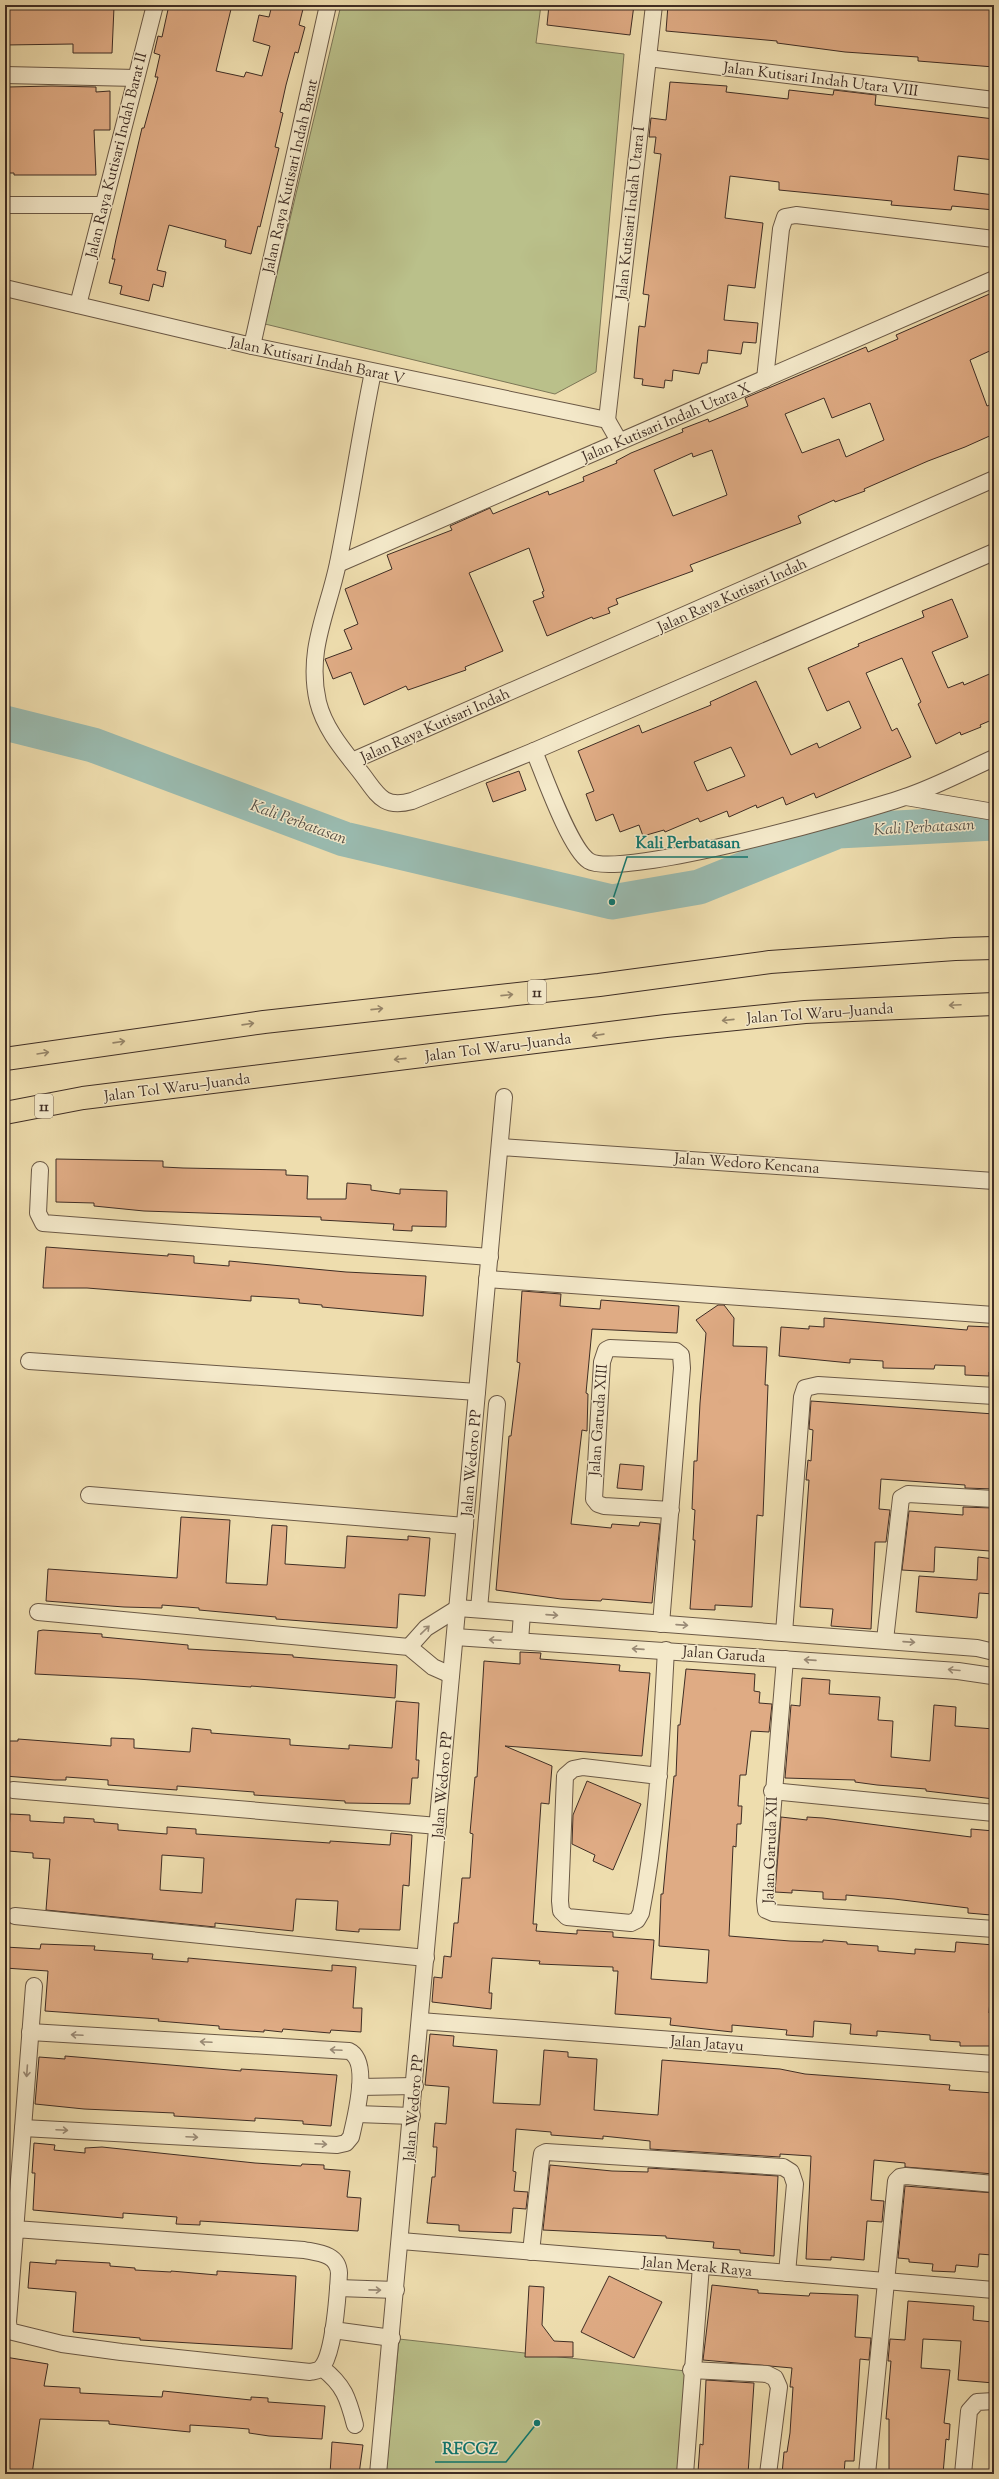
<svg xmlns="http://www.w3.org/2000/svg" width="999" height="2479" viewBox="0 0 999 2479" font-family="'Sorts Mill Goudy',serif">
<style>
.green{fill:#bac08a;stroke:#7c7657}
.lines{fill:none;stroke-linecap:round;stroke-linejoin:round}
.river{stroke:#9abbb0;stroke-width:35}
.building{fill:#dfab84;stroke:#3f2d24;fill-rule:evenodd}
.minor-casing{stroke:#6b5946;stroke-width:18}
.motorway-casing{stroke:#3f2d24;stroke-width:24}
.minor{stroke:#f4e9ca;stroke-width:16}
.motorway{stroke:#eeddae;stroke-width:22}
.oneway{stroke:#968569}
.oneway2{stroke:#9a8b77}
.labels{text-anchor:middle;stroke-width:3;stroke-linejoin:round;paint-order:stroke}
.shield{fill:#f4e9ca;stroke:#756556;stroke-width:1}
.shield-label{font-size:14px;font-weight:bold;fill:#3f2d24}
.street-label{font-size:15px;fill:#3f2d24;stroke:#f4e9ca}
.water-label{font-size:16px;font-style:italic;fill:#565047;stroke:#f4e9ca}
.leader{fill:none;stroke:#0f766e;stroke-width:1.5}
.callout-dot{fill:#0f766e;stroke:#f4e9ca;stroke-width:1.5}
.callout-label{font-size:16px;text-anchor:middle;font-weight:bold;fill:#0f766e;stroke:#f4e9ca;stroke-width:3;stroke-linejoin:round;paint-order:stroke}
</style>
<rect width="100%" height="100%" fill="#eeddae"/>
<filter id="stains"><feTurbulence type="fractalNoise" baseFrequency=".005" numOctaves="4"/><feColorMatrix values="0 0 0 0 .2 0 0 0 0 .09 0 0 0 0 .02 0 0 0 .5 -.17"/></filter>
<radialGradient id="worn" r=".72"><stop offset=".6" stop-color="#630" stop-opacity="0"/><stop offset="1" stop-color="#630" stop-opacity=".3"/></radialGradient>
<!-- green -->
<g class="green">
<path d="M341,5h200l-5,38 88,11 -28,318 -41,22 -290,-70z"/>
<path d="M399,2339l287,32 -6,103h-294z"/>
</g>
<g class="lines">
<!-- river -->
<path class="river" d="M5,723l88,22 251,94 268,63 87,-15 139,-56 156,-8"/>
</g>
<!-- building -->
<g class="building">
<path d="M5,5l109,2 -2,46h-39v-9l-68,1z"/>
<path d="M169,5h63l-16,66 28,6 2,-5 16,4 8,-30 -17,-5 6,-26 10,2 3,-12h32l-5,20 6,2 -7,26 -3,-1 -9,33 -6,27 3,1 -8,34 4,1 -19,79 -2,-1 -7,28 -26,-7 1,-7 -57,-15 -12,45 9,2 -3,15 -10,-3 -4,17 -29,-7 2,-8 -13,-3 6,-24h-3l4,-20 26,-111h2l14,-51h-3l5,-22 -6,-2 4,-17 4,1z"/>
<path d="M549,5h85l-4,30 -83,-10z"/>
<path d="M668,5h326v62l-76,-6v-4l-73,-5 -68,-9v-2l-111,-10z"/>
<path d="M670,82l57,4 -1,6 62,7 1,-9 44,5 1,-5 42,5 -1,10 119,14v41l-36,-4 -4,34 40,5v15l-42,-4 -1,4 -60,-5 1,-4 -113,-11v-8l-49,-6 -5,42 38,5 -8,65 -27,-3 -4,35 34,3 -2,20 -13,-1 -2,12 -33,-4 -1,13h-5l-3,11 -26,-4 -1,11 -7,-1 -1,8 -22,-3 1,-6 -9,-1 3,-33 2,-19 6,1 4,-32 -6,-1 18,-140 -7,-1 2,-16h-7l2,-19 15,2z"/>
<path d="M52,86l44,1v5l14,-1v39h-16l2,45h-82v-2h-9v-82l3,1v-5z"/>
<path d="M994,292v57l-24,11 17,46 7,-3v31l-29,13 -37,14 -64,28 1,2 -30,11 -1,-2 -36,16 3,7 -111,42 3,6 -77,28 2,5 -10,4 2,5 -17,6 -1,-2 -45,19 -14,-35 11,-4 -2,-5 2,-1 -15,-43 -60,25 34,78 -38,16 1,3 -58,20 -2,-4 -42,19 -13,-33 -18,7 -8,-20 27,-10 -8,-19 14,-6 -13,-35 47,-20 -5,-14 65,-25 -2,-4 40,-18 3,6 55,-23 1,4 35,-14 -1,-4 34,-14 -1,-2 15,-8 52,-21 -1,-3 26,-10 1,3 39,-16 -3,-8 121,-51 2,5 30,-13 -2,-4zM824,398l8,20 38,-15 14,37 -38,17 -7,-18 -37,14 -17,-39zM712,450l15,45 -54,21 -19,-46 38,-17 1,4z"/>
<path d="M952,599l16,38 -36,15 16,36 15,-6 1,3 30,-13v47l-14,6 1,2 -20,8 -1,-3 -24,12 -18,-40 3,-2 -19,-44 -36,15 26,58 5,-3 14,29 -95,41 -2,-5 -28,12 -3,-8 -26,11 -1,-3 -27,12 -2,-6 -27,11 -2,-4 -33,14 -1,-2 -21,6 -4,-11 -19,7 -7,-18 -17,7 -10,-27 8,-3 -16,-40 61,-26 3,8 69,-28 -1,-3 46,-21 35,74 26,-12 2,5 42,-20 -12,-27 -22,10 -19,-43 51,-22 -1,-2 66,-27 -2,-6zM731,747l14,29 -38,15 -13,-29z"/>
<path d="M519,771l7,19 -33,12 -7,-19z"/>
<path d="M56,1159l107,2v6l20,1 103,2v5l22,1 -1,23h39l1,-16 24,2v5l29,4v-5l47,2 -1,36 -34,-1v5l-19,-1 1,-6 -73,-4v-3l-177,-6 -50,-5v-3l-38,-1z"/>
<path d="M46,1247l122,9v-2l26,2v7l35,3v-5l117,11 80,4 -3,40 -101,-9v-2l-23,-2v-4l-48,-3v5l-164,-13h-44z"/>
<path d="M522,1291l39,3 -1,12 40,3 1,-9 78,6 -2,27 -85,-4 -6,64 2,1 -1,37 -5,-1 -11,94 40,4 1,-4 27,2 1,-4 20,2 -8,79 -50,-4 -1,2 -40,-2 -65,-9 13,-154h2l9,-73 -3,-1z"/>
<path d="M718,1305h6l10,13 -1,28 34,1 -2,38h3l-5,131 -6,-1 -5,92 -37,-2v5l-25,-1 5,-69h-2l2,-30 -3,-1 2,-48h3l3,-58 6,-70 -10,-13z"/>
<path d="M824,1318l143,12 1,-4 24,1 2,46 -5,-1v4l-24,-1v-9l-30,-1 -1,4 -51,-1v-7l-33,-2v4l-71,-7 2,-29 28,2v-3l15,1z"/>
<path d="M811,1401l183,13v75l-29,-1v-3l-84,-6 -2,30 11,1 -4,32h-11l-4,87 -40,-3 2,-17 -33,-2 9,-127h-3l2,-20 3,1 2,-31 -4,-1z"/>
<path d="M620,1464l24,2 -2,24 -25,-2z"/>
<path d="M963,1507l30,1 -3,43 -55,-4 -1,25 -32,-2 7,-59 54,4z"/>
<path d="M181,1517l49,3 -4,63 41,2 5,-60 15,1 -2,38 60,4 2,-32 61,4v-4l22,2 -5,58 -26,-2 -2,34 -121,-9v-2l-77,-7v-2l-37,-3v3l-38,-1 -78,-6 2,-32 129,9z"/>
<path d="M978,1557l16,2v35l-15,-1 -2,25 -61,-6 3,-36 58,4z"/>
<path d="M43,1630l59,4v3l86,8v4l105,6v2l37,3 67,5 -2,33 -144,-12v1l-114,-8 -102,-5 3,-43z"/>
<path d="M520,1652l21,1 -1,6 80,6 -1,6 31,2 -8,83 -137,-10 47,20 -3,38 -8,-1 -8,121h4l-1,7 41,3v-4l36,2v5l41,3 -3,39 56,4 2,-33 -50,-4 2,-52h2l11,-118h2l2,-51h2l6,-56 69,5 -1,17 6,1 -1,11 13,1 -3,28 -18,-1 -5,44h-6l-2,31h4l-1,18h-4l-1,23 -3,-1 -4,90 61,5 33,1v-2l24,2v2l31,2v5l37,3v-5l40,3 1,-10 38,3 -5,68 5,1v32h-34v-4l-30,-2v-5l-53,-4v5l-27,-2 1,-10 -37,-3 -1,16 -27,-2 1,-5 -55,-5v7l-62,-7 1,-7 -56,-4 3,-43h-5v-4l-74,-3 1,-3 -48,-3 -3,35h3l-1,16 -59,-7 2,-25 8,1 2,-22 7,1 3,-34h4l4,-45h8l3,-44 -3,-1 5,-56h2l7,-116 36,3z"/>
<path d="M802,1678l28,2 -1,14 51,3 -2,23 15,1 -2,36 39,4 4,-56 22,2 -1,19 39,3v70l-68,-8v-2l-49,-4 -22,-3v-2l-70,-2 6,-73 9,1z"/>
<path d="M396,1701l23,2 -3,57h3l-1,18h-6l-2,26 -65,-1v-2l-91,-6v-3l-77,-6v4l-69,-5v-5l-42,-3v3h-11l-50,-4v-35h13v-2l93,7v-8l23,1v9l56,4 2,-24 19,2v3l79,6v6l59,4v-4l43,3z"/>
<path d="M587,1781l54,23 -28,66 -20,-9 2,-6 -23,-11 1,-29z"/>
<path d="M10,1814l20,1v6l34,2v-6l30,2v3l24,2v6l49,4v-7l29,2v5l134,9v-2l60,4 1,-12 21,2 -3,51 -6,-1 -3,45 -41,-1v3l-23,-2 2,-29 -42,-2 -3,32 -78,-8v4l-169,-17 4,-51 -17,-1v-5l-25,-2zM162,1855l42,3 -2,35 -42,-3z"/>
<path d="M781,1817l26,3v-3l16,1 148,19v-8l23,2 -3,84 -23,-2v-5l-74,-9 -48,-4v5l-23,-1v-7l-31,-2v3l-17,-1z"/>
<path d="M41,1944l54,2 -1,4 59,4 -1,5 36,3v-4l144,13v-6l24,2 -3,41h9l-1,24 -30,-2 -1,3 -47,-4 -1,3 -18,-2v2l-45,-3v-3l-61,-5 1,-2 -114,-8 3,-40 -43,-3v-21l35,2z"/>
<path d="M430,2034l24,2 -1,10 44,4 -4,53 47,2 4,-55 24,2v5l29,2 -3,51 64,5 4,-55 118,9 25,5 145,11 -1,5 45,3v81l-89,-7v-4l-31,-3 -3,40 13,1 -2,21 -15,-1 -3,39 -33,-3v3l-25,-1 5,-103 -31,-2v3l-130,-8v-8l-47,-5v3l-52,-4v-3l-35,-3 -3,42 3,1 -2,19 14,1 -2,17 -13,-1 -2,25 -52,-2v-6l-32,-2 5,-46h3l2,-30h-4l2,-24 11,1 3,-37 -24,-2z"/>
<path d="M65,2056l176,15v-2l96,6 -6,51 -28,-2v-3l-48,-3v3l-81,-5v-3l-90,-4 -49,-5 4,-47 26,2z"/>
<path d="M34,2143l21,2 -1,5 31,3v-5l17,-1 153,16 46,3 1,-2 22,1v4l26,2 -3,26 14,1 -3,33 -158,-10v4l-24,-1 1,-7 -54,-4v5l-90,-8 2,-37h-3z"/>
<path d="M550,2165l62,6 36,1v-4l130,8 -4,80 -34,-3v-3l-27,-2 1,-6 -48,-4v-2l-123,-6z"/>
<path d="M905,2186l89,7 -2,62 -13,-1 -1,13 -22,-2 -1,7 -23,-1 1,-7 -24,-2v-3l-11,-1z"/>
<path d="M56,2260l54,3v3l25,2v2l36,2v-1l46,4v-4l79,5 -4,73 -152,-9v-2l-67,-6 3,-40 -48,-4 2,-26 26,2z"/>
<path d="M609,2276l53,26 -28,56 -53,-26z"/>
<path d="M712,2285l46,5v3l51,3 1,-3 48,2 -3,42 16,1 -2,22 -9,-1 -6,102h-9l-1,13h-62l2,-22h3l3,-19 3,-46h-3l2,-19 -89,-8z"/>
<path d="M529,2286l15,1 -2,38 12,16 19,1v15h-48z"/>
<path d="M908,2301l66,5 -1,14 20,2 -3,32h4v29l-36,-3 3,-39 -38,-2 -2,29 29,2 -6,53 6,1 -1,16 -3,-1 -3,35h-54v-55h-3l5,-58h-3l2,-22 15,1z"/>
<path d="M5,2357l43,7 -4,22 36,2v5l82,4 1,-6 88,9v-3l17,1v4l57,4 -3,33 -53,-3 -20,-3v-4l-26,-2 -33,-2v7l-81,-8v-3l-69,-2 -8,55 -27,-2z"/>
<path d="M706,2380l48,3 -6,91 -50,-2 2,-28 3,1z"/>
<path d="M332,2442l31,3 -4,29h-29z"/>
</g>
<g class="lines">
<defs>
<g id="minor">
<path d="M648,58l346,42"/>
<path d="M5,75l131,3"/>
<path d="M5,205h98"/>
<path d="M5,288l247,58 355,74 12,21"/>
<path d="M78,305l77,-300"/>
<path d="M252,346l76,-341"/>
<path d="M373,372c-13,63 -22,127 -35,191 -10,49 -32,87 -20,139 7,28 27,50 44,72 16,21 21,35 50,27l122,-50 460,-199"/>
<path d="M765,379l16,-150 4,-12 11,-2 198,24"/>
<path d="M607,420l47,-415"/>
<path d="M338,564l656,-285"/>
<path d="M534,751c10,24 36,98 55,110 31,19 273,-49 316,-64 30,-10 60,-26 89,-39"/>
<path d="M352,761l642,-282"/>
<path d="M906,797l88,15"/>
<path d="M501,1147l493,34"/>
<path d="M40,1170l-2,43 5,10 447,34"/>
<path d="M487,1279l507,36"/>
<path d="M29,1361l448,31"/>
<path d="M89,1495l376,31"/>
<path d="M479,1609l18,-205"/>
<path d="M38,1612l371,35 24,20 18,8"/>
<path d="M661,1624l21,-256 -1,-13 -5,-4 -66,-3 -4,2 -4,12 -8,137 4,5 6,2 67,4"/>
<path d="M784,1633l18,-236 3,-9 13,-3 176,11"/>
<path d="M455,1637l503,34 34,5"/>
<path d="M885,1640l16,-142 7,-4 86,5"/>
<path d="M520,1641l2,-28"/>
<path d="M409,1647l17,-19 32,-20 519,40 17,4"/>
<path d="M785,1659l-20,242 1,9 7,3 221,16"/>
<path d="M659,1776l-76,-9 -10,2 -8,7 -5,125 1,10 6,6 64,6 6,-3 4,-7c17,-87 20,-174 25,-263"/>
<path d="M13,1790l425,36"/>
<path d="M772,1791l222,22"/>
<path d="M15,1916l411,42"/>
<path d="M420,2021l574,43"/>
<path d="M360,2087l55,-1"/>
<path d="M357,2114l55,2"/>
<path d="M23,2128l314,17 9,-2 5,-6c4,-18 20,-76 -2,-86l-319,-19"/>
<path d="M15,2229l289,21c15,3 34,4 35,23 -1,19 -5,82 -18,95 -2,3 -8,3 -11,4l-189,-20 -59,-8 -49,-12 -4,-3 -1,-7 26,-336"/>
<path d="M401,2241l593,49"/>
<path d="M531,2252l10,-92 1,-6 4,-2 237,15 8,5 4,12 -8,89"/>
<path d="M338,2288l58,2"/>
<path d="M333,2330l59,8"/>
<path d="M322,2368c22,17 26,30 33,57"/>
<path d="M691,2370l76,4 8,4 4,9 -11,87"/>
<path d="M378,2474l126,-1377"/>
<path d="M685,2474l16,-208"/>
<path d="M867,2474l29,-293 4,-4 6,-1 88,8"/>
<path d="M963,2474l6,-63 8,-9 17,-1"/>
</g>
<g id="motorway">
<path d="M5,1059l259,-37 335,-37 171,-23 185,-13 39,-1"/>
<path d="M5,1113l78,-15 583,-72 139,-14 189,-8"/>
</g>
</defs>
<!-- minor casing -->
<use href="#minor" class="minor-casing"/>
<!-- motorway casing -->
<use href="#motorway" class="motorway-casing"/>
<!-- minor -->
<use href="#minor" class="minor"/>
<!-- motorway -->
<use href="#motorway" class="motorway"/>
</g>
<!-- one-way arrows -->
<defs><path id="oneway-shaft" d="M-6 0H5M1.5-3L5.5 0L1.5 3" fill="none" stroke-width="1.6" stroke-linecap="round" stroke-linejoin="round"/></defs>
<g class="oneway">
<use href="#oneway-shaft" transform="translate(507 995) rotate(-6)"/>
<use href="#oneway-shaft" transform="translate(955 1005) rotate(177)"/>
<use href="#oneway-shaft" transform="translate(377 1009) rotate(-6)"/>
<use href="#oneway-shaft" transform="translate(728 1020) rotate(174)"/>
<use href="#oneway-shaft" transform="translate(248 1024) rotate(-8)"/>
<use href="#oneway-shaft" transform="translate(598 1035) rotate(172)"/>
<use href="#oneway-shaft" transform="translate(119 1042) rotate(-8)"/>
<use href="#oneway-shaft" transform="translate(43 1053) rotate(-9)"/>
<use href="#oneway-shaft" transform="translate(400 1059) rotate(174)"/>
</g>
<g class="oneway2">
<use href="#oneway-shaft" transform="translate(552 1615) rotate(4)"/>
<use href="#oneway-shaft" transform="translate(682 1625) rotate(4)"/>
<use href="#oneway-shaft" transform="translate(425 1630) rotate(-44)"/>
<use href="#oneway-shaft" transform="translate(495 1640) rotate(-177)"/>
<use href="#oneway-shaft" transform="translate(909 1642) rotate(4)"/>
<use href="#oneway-shaft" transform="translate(638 1649) rotate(-176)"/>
<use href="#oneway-shaft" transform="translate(810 1660) rotate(-176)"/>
<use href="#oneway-shaft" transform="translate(954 1670) rotate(-175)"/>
<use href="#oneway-shaft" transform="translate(77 2035) rotate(-177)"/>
<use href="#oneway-shaft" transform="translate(206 2042) rotate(-177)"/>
<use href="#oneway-shaft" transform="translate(336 2050) rotate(-177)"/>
<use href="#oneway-shaft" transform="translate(27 2071) rotate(94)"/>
<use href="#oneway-shaft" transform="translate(62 2130) rotate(3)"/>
<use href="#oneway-shaft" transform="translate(192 2137) rotate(3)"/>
<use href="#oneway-shaft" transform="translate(321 2144) rotate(3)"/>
<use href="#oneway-shaft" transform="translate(375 2290) rotate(1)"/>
</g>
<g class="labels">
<!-- shield labels -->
<g class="shield">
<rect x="528" y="980" width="18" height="24" rx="3"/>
<rect x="35" y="1094" width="18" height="24" rx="3"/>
</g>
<g class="shield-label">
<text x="537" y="997">11</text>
<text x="44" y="1111">11</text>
</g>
<!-- street labels -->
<g class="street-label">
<text transform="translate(821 79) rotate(7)" y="5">Jalan Kutisari Indah Utara VIII</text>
<text transform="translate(116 155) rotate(-76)" y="5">Jalan Raya Kutisari Indah Barat II</text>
<text transform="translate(290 176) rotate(-77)" y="5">Jalan Raya Kutisari Indah Barat</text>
<text transform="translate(630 213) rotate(-84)" y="5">Jalan Kutisari Indah Utara I</text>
<text transform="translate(317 360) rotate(12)" y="5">Jalan Kutisari Indah Barat V</text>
<text transform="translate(666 422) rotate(-23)" y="5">Jalan Kutisari Indah Utara X</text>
<text transform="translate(732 595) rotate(-24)" y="5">Jalan Raya Kutisari Indah</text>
<text transform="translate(435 725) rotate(-24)" y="5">Jalan Raya Kutisari Indah</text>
<text transform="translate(820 1013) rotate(-4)" y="5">Jalan Tol Waru–Juanda</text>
<text transform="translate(498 1047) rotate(-7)" y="5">Jalan Tol Waru–Juanda</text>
<text transform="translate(177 1087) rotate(-7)" y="5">Jalan Tol Waru–Juanda</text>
<text transform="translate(747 1163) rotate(4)" y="5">Jalan Wedoro Kencana</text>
<text transform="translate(598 1420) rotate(-86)" y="5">Jalan Garuda XIII</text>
<text transform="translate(471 1463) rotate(-85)" y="5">Jalan Wedoro PP</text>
<text transform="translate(724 1654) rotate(4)" y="5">Jalan Garuda</text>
<text transform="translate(442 1785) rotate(-85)" y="5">Jalan Wedoro PP</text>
<text transform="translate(770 1850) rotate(-88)" y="5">Jalan Garuda XII</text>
<text transform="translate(707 2043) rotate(4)" y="5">Jalan Jatayu</text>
<text transform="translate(413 2108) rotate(-85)" y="5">Jalan Wedoro PP</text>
<text transform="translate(697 2266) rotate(5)" y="5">Jalan Merak Raya</text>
</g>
<!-- water labels -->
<g class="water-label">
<text transform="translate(299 821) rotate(20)" y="6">Kali Perbatasan</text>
<text transform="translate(924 826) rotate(-3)" y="6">Kali Perbatasan</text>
</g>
</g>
<!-- callouts -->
<path class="leader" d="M612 902L627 857H748M537 2423L506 2462H435"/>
<g class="callout-dot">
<circle cx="612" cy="902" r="4"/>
<circle cx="537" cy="2423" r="4"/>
</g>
<g class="callout-label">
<text x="688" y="848">Kali Perbatasan</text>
<text x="470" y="2454">RFCGZ</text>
</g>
<!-- margin -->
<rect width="999" height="2479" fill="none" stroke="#eeddae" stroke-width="20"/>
<rect x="6" y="6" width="987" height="2467" fill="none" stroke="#3f2d24" stroke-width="2"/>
<rect x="10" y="10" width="979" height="2459" fill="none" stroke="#3f2d24"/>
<rect width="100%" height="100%" filter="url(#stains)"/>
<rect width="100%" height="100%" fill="url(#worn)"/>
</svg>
